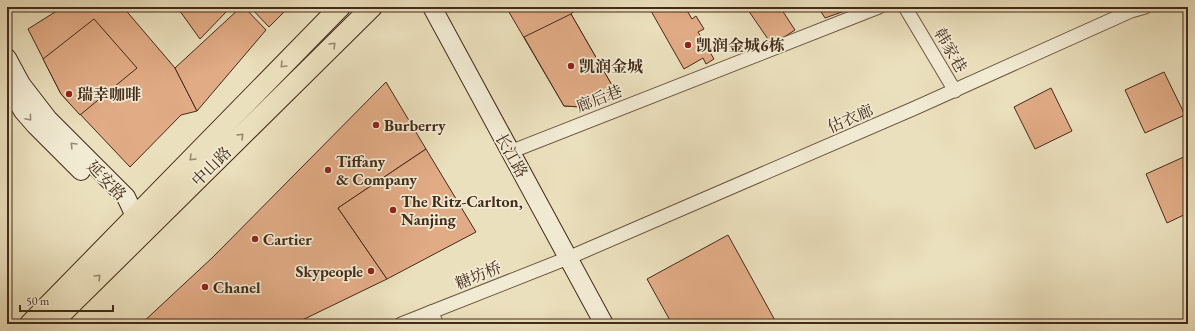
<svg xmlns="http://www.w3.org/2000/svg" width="1195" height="331" viewBox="0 0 1195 331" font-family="'EB Garamond','Noto Serif SC',serif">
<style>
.building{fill:#e1ab85;stroke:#442a1a}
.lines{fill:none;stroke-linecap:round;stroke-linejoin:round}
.street-casing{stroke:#6e5843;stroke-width:15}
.secondary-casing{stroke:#442a1a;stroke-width:20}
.primary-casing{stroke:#442a1a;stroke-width:22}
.street{stroke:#f2ebd4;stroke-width:13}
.secondary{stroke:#f2ebd4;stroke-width:18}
.primary{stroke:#ebe0bd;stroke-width:20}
.oneway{stroke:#98856c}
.oneway2{stroke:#9b8a77}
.poi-dot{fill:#8f2418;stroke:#f2ebd4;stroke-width:1.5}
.labels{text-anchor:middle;stroke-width:3.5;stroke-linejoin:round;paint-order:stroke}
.poi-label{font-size:16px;font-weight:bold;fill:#442a1a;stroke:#f2ebd4;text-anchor:start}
.street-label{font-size:16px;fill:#442a1a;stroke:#f2ebd4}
</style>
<rect width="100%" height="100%" fill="#ebe0bd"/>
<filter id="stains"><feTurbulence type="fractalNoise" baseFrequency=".005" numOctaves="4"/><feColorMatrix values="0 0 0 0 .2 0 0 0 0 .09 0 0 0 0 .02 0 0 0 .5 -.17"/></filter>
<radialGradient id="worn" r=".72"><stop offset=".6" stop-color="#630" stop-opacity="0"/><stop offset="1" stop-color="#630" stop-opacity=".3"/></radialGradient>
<!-- building -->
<g class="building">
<path d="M63,7h60l52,61 22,43 -16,4 -51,52 -69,-73 -33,-65z"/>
<path d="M177,7h47l3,4 -27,28z"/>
<path d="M241,7h3l22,23 -69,81 -22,-43z"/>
<path d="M250,7h39l-20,20z"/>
<path d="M506,7h73l-8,7 46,80 -16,10 -19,3 -18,-1z"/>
<path d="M658,7h27l7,12 4,-3 8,13 -6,3 16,27 -8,5 -3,-6 -19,11 -33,-58z"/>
<path d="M746,7h34l15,23 -23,15z"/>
<path d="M818,7h38l-31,11z"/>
<path d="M571,14l46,80 -16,10 -19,3 -18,-1 -40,-69z"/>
<path d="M94,19l43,49 -57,47 -19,-21 -18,-35z"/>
<path d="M1164,72l21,43 -40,18 -20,-43z"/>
<path d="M386,82l40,67 -88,59 49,71 -93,45h-153l72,-67z"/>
<path d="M1051,88l21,43 -37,18 -21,-42z"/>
<path d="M426,149l50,83 -89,47 -49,-71z"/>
<path d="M1186,156l2,4v53l-21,10 -21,-49z"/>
<path d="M728,235l49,89h-105l-25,-45z"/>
</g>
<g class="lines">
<defs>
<g id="street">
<path d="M905,7l50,84"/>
<path d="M510,152l369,-145"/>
<path d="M431,312l6,12"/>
<path d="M401,324l167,-66 347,-150 216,-97 14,-4"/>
</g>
<g id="secondary">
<path d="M432,7l172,317"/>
<path d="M7,58l14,26 27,35 78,78 9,19"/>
<path d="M7,85l16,26 13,15 45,45"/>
</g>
<g id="primary">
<path d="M30,324l310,-317"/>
<path d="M51,324l321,-317"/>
</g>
</defs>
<!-- street casing -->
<use href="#street" class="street-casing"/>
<!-- secondary casing -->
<use href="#secondary" class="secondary-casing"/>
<!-- primary casing -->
<use href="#primary" class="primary-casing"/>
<!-- street -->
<use href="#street" class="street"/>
<!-- secondary -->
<use href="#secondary" class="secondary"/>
<!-- primary -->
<use href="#primary" class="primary"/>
</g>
<!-- one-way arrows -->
<defs><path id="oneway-chevron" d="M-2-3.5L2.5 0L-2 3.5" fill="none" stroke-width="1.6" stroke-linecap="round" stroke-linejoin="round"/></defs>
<g class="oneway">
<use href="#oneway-chevron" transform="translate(333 45) rotate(-45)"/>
<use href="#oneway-chevron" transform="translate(283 65) rotate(134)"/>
<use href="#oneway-chevron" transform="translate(241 136) rotate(-45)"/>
<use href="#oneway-chevron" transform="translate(192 158) rotate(134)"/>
<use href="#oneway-chevron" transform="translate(98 277) rotate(-45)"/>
</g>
<g class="oneway2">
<use href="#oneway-chevron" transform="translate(29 118) rotate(50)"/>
<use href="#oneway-chevron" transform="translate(73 145) rotate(-134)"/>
</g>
<!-- markers -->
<g class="poi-dot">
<circle cx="688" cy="45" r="4"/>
<circle cx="571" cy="66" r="4"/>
<circle cx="69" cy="94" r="4"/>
<circle cx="376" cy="125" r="4"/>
<circle cx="328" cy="170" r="4"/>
<circle cx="393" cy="210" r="4"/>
<circle cx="255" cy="239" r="4"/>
<circle cx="371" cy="271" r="4"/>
<circle cx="205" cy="287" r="4"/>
</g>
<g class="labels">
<!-- poi labels -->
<g class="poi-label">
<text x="696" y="51">凯润金城6栋</text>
<text x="579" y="72">凯润金城</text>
<text x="77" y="100">瑞幸咖啡</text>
<text x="384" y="131">Burberry</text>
<text x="336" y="167">Tiffany<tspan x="336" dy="18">&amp; Company</tspan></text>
<text x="401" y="207">The Ritz-Carlton,<tspan x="401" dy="18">Nanjing</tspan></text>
<text x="263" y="245">Cartier</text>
<text x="363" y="277" text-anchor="end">Skypeople</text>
<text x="213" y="293">Chanel</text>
</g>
<!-- street labels -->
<g class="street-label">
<text transform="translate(951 50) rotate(60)" y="6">韩家巷</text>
<text transform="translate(599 98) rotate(-21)" y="6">廊后巷</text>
<text transform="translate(850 118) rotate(-23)" y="6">估衣廊</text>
<text transform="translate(512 155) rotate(61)" y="6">长江路</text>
<text transform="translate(211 166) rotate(-45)" y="6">中山路</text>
<text transform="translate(107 180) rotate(46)" y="6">延安路</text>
<text transform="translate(478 275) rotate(-22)" y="6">糖坊桥</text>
</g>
</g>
<!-- margin -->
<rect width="1195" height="331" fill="none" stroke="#ebe0bd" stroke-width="24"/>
<rect x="8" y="8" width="1179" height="315" fill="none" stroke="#442a1a" stroke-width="2"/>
<rect x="12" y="12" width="1171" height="307" fill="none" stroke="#442a1a"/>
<!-- scale -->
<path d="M20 305v6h93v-6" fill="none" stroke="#442a1a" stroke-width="2"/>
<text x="26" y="305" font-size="12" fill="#442a1a" stroke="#f2ebd4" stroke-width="3" paint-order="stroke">50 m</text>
<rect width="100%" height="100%" filter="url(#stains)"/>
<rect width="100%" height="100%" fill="url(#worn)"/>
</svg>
